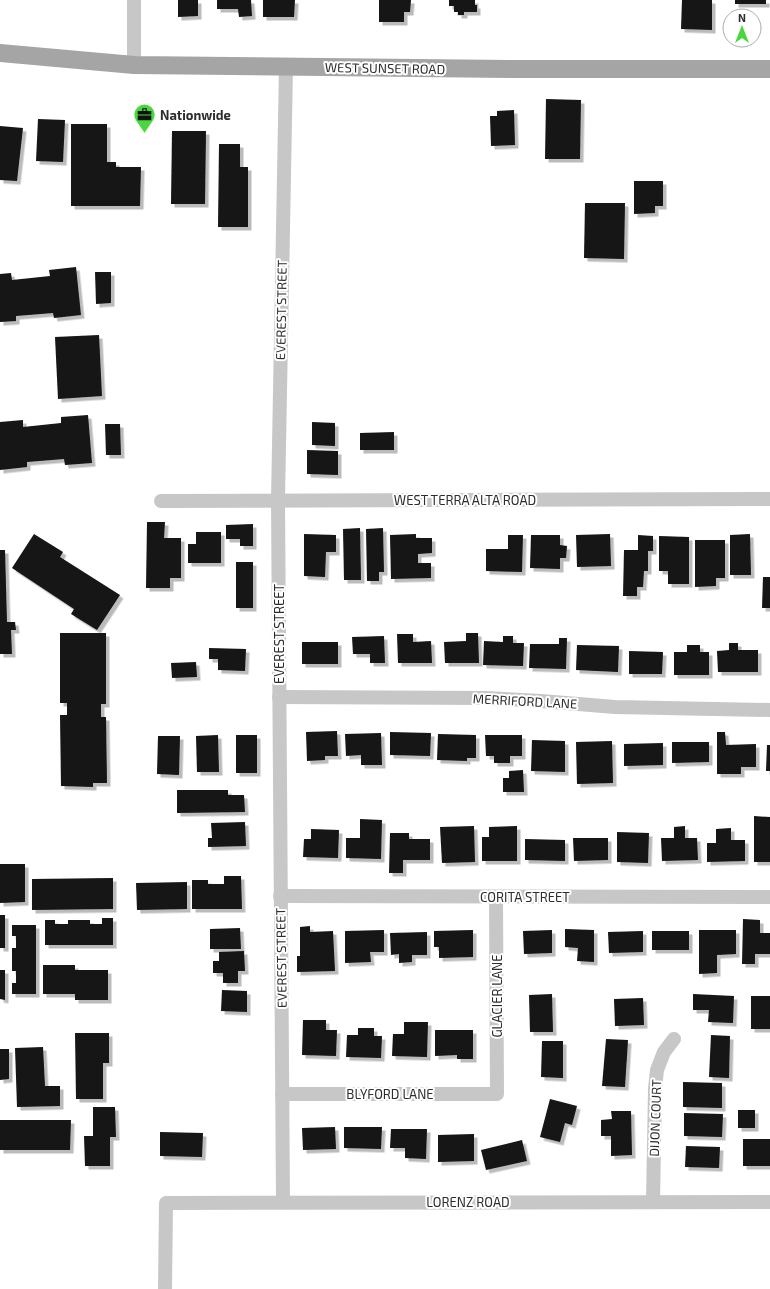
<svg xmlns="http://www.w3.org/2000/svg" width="770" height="1289" viewBox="0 0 770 1289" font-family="'Exo 2',sans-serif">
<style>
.building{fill:#141414;filter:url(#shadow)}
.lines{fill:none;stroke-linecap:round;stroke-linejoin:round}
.minor{stroke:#c7c7c7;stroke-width:14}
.major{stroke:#a5a5a5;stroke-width:18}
.labels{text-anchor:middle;stroke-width:4;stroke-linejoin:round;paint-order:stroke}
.street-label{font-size:13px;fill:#2d2d2d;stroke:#fff}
.poi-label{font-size:13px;font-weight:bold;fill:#2d2d2d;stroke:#fff;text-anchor:start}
</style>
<defs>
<filter id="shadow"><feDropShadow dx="3.5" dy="3.5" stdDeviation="0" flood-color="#0004"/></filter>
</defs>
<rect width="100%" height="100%" fill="#fff"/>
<!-- building -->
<g class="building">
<path d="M178,0h20v16l-20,1z"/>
<path d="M217,0h34l1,16 -13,1 -1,-8h-21z"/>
<path d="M263,0h32l-1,17h-31z"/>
<path d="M379,0h32l-1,12h-6v10h-25z"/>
<path d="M449,0h26v5h2v7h-13v3h-6v-3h-4v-6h-5z"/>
<path d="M682,0h30v30l-31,-1z"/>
<rect x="735" y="0" width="31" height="4"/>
<path d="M546,99l35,1 -1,59h-35z"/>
<path d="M514,110l1,35 -24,1 -1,-30h7v-5z"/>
<path d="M38,119l27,1 -2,42 -27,-1z"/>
<path d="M71,124h36v38h9v5h25l-1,39h-69z"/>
<path d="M0,126l23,2 -6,53 -17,-1z"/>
<path d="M172,131h34l-1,73h-34z"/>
<path d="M219,144h21v23h8v60h-30z"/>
<path d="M634,181h29v25h-8v7l-21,1z"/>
<path d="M585,203h40l-1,56 -40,-1z"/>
<path d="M76,267l5,48 -27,3 -1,-5 -37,3v5l-16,1v-48l11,-1 1,7 38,-4 -1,-6z"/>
<path d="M95,272h16v31l-15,1z"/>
<path d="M99,335l3,61 -44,3 -3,-62z"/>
<path d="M88,415l4,48 -27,2 -1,-6 -37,3v5l-27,3v-48l23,-2v7l38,-4v-6z"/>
<path d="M312,422l23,1v23l-23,-1z"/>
<path d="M105,424h15l1,31h-15z"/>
<path d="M394,432v18h-34v-17z"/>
<path d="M307,450l31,1v24l-31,-1z"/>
<path d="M147,522h18l-1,16h17v40h-11v10h-24z"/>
<path d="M253,524v22h-13v-7h-14v-14z"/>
<path d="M360,528l1,52h-17l-1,-51z"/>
<path d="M383,528l1,44h-5v9h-12l-1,-52z"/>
<path d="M196,532h25v31h-33v-19h8z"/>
<path d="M34,534l29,18 -3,5 60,38 -23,35 -26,-16 3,-5 -62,-41z"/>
<path d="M304,534l32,1v17h-10l-1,25 -21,-1z"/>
<path d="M416,534v4h16v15l-14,1v9h13v15l-40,1 -1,-44z"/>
<path d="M610,534l1,32 -34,1 -1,-32z"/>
<path d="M750,534l1,41h-21v-40z"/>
<path d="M508,535h15l-1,37 -36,-1v-22h22z"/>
<path d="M531,535h29v10l7,1 -1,12h-6v11l-30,-1z"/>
<path d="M638,535l15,1v15h-5v20h-4l-1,16h-6v9h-14l1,-46h14z"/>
<path d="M659,536l30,1v47h-21v-13h-9z"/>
<path d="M695,540h30v38h-9v8l-21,1z"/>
<path d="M0,550h5l2,72h8l1,8h-5l1,24h-12z"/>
<rect x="236" y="562" width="17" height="46"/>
<path d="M763,577h7v31h-8z"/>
<path d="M60,633h46v71h-5v13h5l1,66h-14v4l-32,-1 -1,-71h7v-12h-7z"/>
<path d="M466,633h12l1,30h-34l-1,-21 22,-1z"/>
<path d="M397,634h16v8l18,-1 1,22h-34z"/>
<path d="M384,636l1,27h-15v-9h-17l-1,-17z"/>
<path d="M503,636h10v7h11l-1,23 -40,-1 1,-24 19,1z"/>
<path d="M559,638h8l-1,31 -37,-1 1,-24h29z"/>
<rect x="302" y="642" width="36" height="22"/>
<path d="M729,643h9v7h20v22h-40l-1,-21 12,-1z"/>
<path d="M577,645l42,1 -1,26 -42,-2z"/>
<path d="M687,645h13v7h9v23h-35v-23h13z"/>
<path d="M209,648l37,1 -1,22 -27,-1v-11h-9z"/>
<path d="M629,651l34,1 -1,22h-33z"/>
<path d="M196,662l1,15 -25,1 -1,-15z"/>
<path d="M337,731l1,25h-13v4l-18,1 -1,-29z"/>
<path d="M390,732l41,1 -1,23 -40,-1z"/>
<path d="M717,732h8l1,13 30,-1v23h-15v7h-24z"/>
<path d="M381,733l1,32h-21v-10l-15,1 -1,-22z"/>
<path d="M438,734l38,1v23h-9v3l-30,-1z"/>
<path d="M218,735l1,37h-22l-1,-36z"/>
<rect x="236" y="735" width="21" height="38"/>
<path d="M485,735h37v21h-12v7h-16v-7h-8z"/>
<path d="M158,736h22l-1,39 -22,-1z"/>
<path d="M532,740l33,1v31l-34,-1z"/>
<path d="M612,741l1,42 -36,1 -1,-42z"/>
<path d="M672,742h37v20l-37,1z"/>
<path d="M663,743v22l-39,1v-22z"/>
<path d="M767,745h3v26h-4z"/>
<path d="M523,770l1,22h-21v-14h6v-7z"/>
<path d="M177,790h51v5h16l1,17 -68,1z"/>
<path d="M754,816l16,1v45h-16z"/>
<path d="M360,819l22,1 -1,39 -35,-1v-20h14z"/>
<path d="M245,822l1,24 -38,1v-9h4l-1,-15z"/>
<path d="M474,826l1,36 -33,1 -2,-36z"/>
<path d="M517,826v35h-35v-24h7v-10z"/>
<path d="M685,826v12h12l1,22 -36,1 -1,-23h13v-11z"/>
<path d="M731,828v12h14v21l-38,1v-19h9v-14z"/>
<path d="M311,829l28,1 -1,28 -35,-1 1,-18h7z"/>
<path d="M617,832l32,1 -1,30 -31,-1z"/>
<path d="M390,833h19v6h21v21h-27v13h-14z"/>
<path d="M573,838h35v22l-34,1z"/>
<path d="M525,839l40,1v21l-40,-1z"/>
<path d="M0,864h25v38l-25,1z"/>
<path d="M224,876h17l1,33h-50v-29h16v4h16z"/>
<path d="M113,878v31l-81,1v-31z"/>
<path d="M187,882v27l-50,1 -1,-27z"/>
<rect x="0" y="915" width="5" height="33"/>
<path d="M102,918h11v27h-68v-25h10v4h13v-4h22v4h12z"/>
<path d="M743,919l17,1v13h10v21h-15v10h-13z"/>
<path d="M12,925h24v69h-24v-11h4v-12h-4v-23h4v-12h-4z"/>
<path d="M310,926v6l23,-1 2,40 -38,1v-16h3v-29z"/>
<path d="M240,928l1,21h-31v-20z"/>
<path d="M565,929l29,1v32l-17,-1 1,-13 -13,-1z"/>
<path d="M384,930v22h-14l1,10 -26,1v-32z"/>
<path d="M473,930v27l-34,1v-11h-5v-16z"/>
<path d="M552,930v23l-28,1 -1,-23z"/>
<path d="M699,930h37v24l-19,1v18l-18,1z"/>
<path d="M643,931v21l-34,1 -1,-21z"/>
<rect x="652" y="931" width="37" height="19"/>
<path d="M427,932v23h-15v7l-13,1v-9l-8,1 -1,-22z"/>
<path d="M244,951l1,20h-7v12h-15v-10h-10v-12h6v-9z"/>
<path d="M43,965h32v5h33v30h-33v-6h-32z"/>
<path d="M0,970h5v30l-5,-1z"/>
<path d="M222,990l25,1v21l-26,-1z"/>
<path d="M552,994l1,38h-23l-1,-37z"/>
<path d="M693,994l41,2 -1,27 -25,-1 1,-12h-16z"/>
<rect x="751" y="996" width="19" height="33"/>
<path d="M643,998l1,27 -29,1 -1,-27z"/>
<path d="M303,1020h23v10h11l-1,26 -34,-1z"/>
<path d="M404,1022h24l-1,35 -35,-1 1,-22h11z"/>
<path d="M358,1028h16v8h8l-1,22 -35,-1 1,-22h11z"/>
<path d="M435,1030h38v29h-16v-4l-22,1z"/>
<path d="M75,1033h34v30h-6v36h-27z"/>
<path d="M711,1035l19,1 -1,42 -20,-1z"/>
<path d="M606,1039l22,1 -3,47 -23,-1z"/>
<path d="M542,1041h21v37l-22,-1z"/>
<path d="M43,1047l2,39h15v20l-43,1 -2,-59z"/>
<path d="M0,1049h9v30l-9,1z"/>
<path d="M683,1082l39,1v25l-39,-1z"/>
<path d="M550,1099l27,7 -5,19 -7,-2 -5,19 -20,-5z"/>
<path d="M93,1107h22l1,30h-6v29h-25l-1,-30h9z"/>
<rect x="738" y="1110" width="17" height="18"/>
<path d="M611,1111h20l1,44 -21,1v-20h-10v-16l11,-1z"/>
<path d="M684,1113l39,1 -1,23 -38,-1z"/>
<path d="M0,1120h71l-1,30h-70z"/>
<path d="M335,1127l1,22 -33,1 -1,-22z"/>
<path d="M344,1127h38l-1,22 -37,-1z"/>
<path d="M391,1129h36l-1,30 -21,-1v-10h-15z"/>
<path d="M160,1132l43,1 -1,24 -42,-1z"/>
<path d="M474,1134v27l-36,1v-27z"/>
<rect x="743" y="1139" width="27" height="27"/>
<path d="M522,1140l5,21 -41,9 -5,-20z"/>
<path d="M686,1146l34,1 -1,21 -34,-1z"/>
</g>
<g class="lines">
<!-- minor -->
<g class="minor">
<path d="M134,65v-65"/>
<path d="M161,501l609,-2"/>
<path d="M279,697l207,1 55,3 74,6 155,3"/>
<path d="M280,896l490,1"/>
<path d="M282,1094h215l-1,-197"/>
<path d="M283,1202l-5,-702 8,-433"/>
<path d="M653,1202l2,-113 2,-19 7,-18 10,-13"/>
<path d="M165,1289l1,-86 604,-1"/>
</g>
<!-- major -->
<path class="major" d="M0,53l134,12 386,4h250"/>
</g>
<!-- icons -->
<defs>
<symbol id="office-pin" viewBox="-11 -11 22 30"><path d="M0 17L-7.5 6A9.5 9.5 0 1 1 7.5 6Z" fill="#47d93b" stroke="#fff"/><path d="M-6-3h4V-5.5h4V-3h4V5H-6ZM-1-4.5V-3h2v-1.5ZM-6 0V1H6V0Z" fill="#111"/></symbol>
</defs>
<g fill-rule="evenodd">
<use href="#office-pin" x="132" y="102" width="25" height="34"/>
</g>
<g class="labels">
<!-- street labels -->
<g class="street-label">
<text transform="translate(385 68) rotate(1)" y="5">WEST SUNSET ROAD</text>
<text transform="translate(281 310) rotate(-89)" y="5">EVEREST STREET</text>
<text x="465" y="505">WEST TERRA ALTA ROAD</text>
<text transform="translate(279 634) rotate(-90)" y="5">EVEREST STREET</text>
<text transform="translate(525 701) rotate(3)" y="5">MERRIFORD LANE</text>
<text x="525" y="902">CORITA STREET</text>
<text transform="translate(281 958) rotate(-91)" y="5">EVEREST STREET</text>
<text transform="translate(497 996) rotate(-90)" y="5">GLACIER LANE</text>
<text x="390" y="1099">BLYFORD LANE</text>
<text transform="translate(655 1118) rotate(-88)" y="5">DIJON COURT</text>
<text x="468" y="1207">LORENZ ROAD</text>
</g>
<!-- poi labels -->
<g class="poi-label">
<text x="160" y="120">Nationwide</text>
</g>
</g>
<!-- north arrow -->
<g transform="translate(742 28)"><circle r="19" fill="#ffffff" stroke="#ababab"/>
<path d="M0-3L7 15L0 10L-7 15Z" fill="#47d93b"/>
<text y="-6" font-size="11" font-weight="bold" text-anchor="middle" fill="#2d2d2d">N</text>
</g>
</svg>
